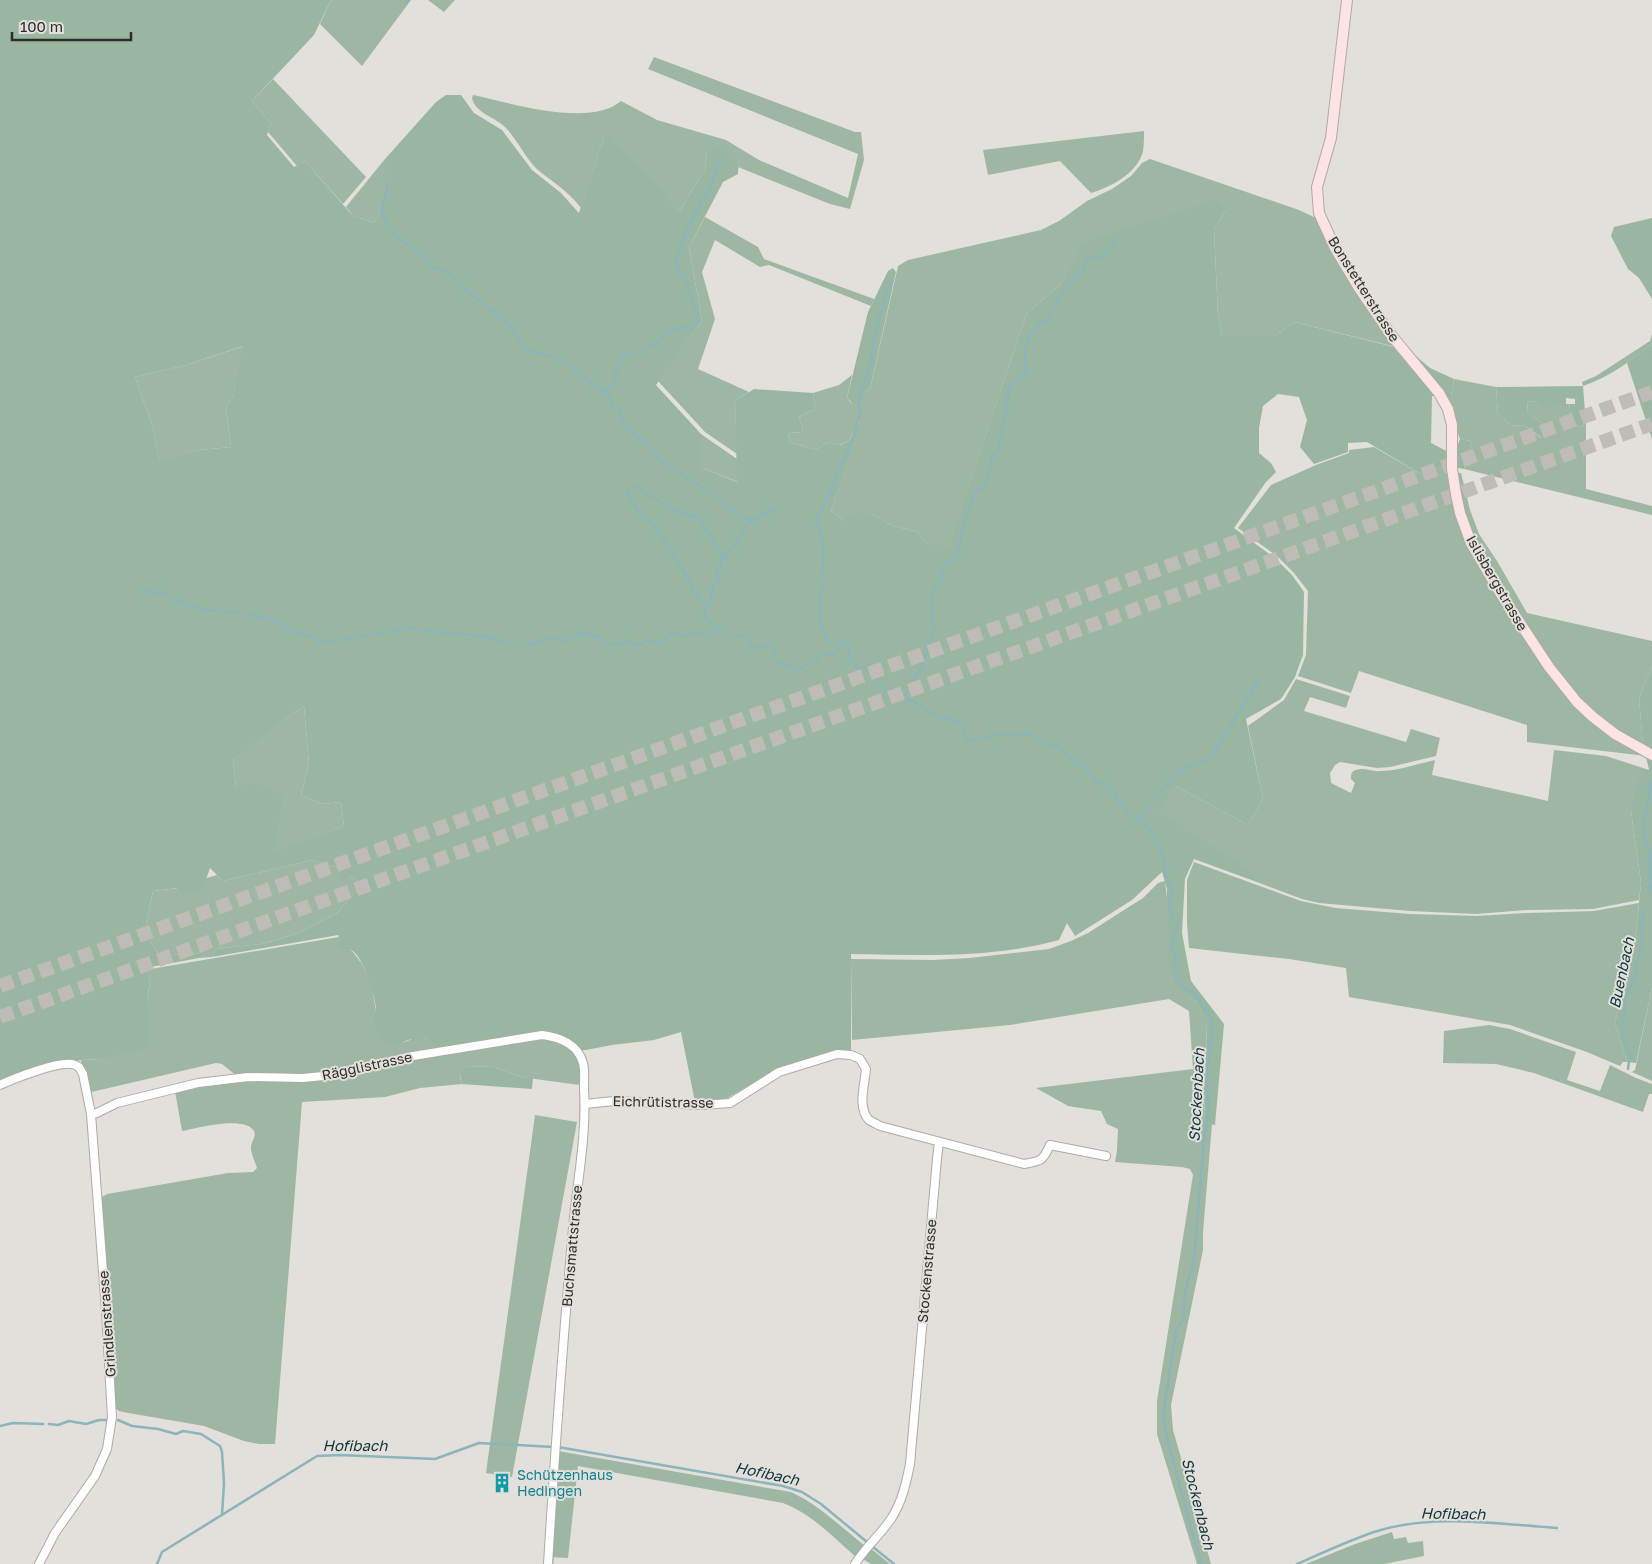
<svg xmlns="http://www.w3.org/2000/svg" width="1652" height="1564" viewBox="0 0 1652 1564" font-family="'Golos Text',sans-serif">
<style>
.green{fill:#9db7a2}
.forest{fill:#99b7a0;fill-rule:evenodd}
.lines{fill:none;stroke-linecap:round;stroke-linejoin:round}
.stream{stroke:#8bb5bb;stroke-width:2.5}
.highway-tunnel{stroke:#bfbbb7;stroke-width:14;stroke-dasharray:14 7;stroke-linecap:butt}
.street-casing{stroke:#afaba6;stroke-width:10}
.secondary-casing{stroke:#afaba6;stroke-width:12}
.street{stroke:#fff;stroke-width:8}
.secondary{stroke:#fee3e4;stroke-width:10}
.labels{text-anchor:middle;stroke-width:4;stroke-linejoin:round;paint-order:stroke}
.street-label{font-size:14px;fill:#2f2d2c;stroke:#e3dfda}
.culture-label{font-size:14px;fill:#0d838f;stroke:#e3dfda;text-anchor:start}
.water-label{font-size:15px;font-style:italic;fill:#0c363c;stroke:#e3dfda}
</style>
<rect width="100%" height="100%" fill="#e3dfda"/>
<!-- green -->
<g class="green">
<path d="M331,0h80l-49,66 -42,-42z"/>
<path d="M428,0h27l-11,12z"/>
<path d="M654,57l201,75h6l3,28 -14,49 -20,-5 -92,-37 1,-10 -32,-5 -2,17 -25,42 -76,-74 -23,71c-13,-17 -27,-25 -43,-38 -13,-12 -20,-30 -33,-43 -10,-10 -30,-14 -33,-29l1,-3c38,8 117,33 148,6l36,19 69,20 33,20 89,38 10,-44 -210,-85z"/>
<path d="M273,79l93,98 -23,27 -38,-43 -8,5 -29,-34 3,-8 -19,-23z"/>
<path d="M1144,131c0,6 0,14 -1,20 -5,22 -32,36 -52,42l-31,-32 -72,14 -5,-25z"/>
<path d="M385,159v43l-11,21 -21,-7 -7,-9z"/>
<path d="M1150,159l149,51 17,8 80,129 -102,-25 -19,14h-53l-4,-20 -4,-87 13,-20 -143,33 -23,42 -34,29 -79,235 -24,-6 -6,-10 -25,-6 -22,-12 -26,7 -14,-10 30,-89 -4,2 -8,17 -10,4 -11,-3 -12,8 -26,-8 -2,-9 15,-1 -4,-15 16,-8 -2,-16 26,-8 13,-10 -5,23 4,5 19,-14 28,-123 10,-6 133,-30 18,-9 28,-20 25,-12 19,-13 11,-13z"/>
<path d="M705,217l53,30 6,12 110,40 -3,7 -102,-41 -9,2 -45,-27 -13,32 13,47 -17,50 51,23 -14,9 2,53 -32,-22 -47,-51 44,-60 -13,-74z"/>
<path d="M1652,334v10c-22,17 -42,33 -69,42l-1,-4 14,-6 54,-35z"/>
<path d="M244,346l-11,51 -7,9 5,41 -32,3 -40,12 -6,-34 -18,-51 51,-12z"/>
<path d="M1454,379l42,8 2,27 13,11 15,1 15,12 4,-13 -18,-13 1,-11 41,3 2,12 7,11 8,-2v64l66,17v9l-188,-46 8,-28 -12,-2 -15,-43h6z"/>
<path d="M701,434l36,25 1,23 -37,-15z"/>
<path d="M1374,447l50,29 16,-9 8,1 9,44 104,176 85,68 -119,-14v-17l-168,-54 -8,22 -53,-17 8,-21 2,-64 -14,-18 -17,-17 -39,-28 33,-43 45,-20 33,-12v-3z"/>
<path d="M1457,473h4l9,37 9,24 18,27 30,52 125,28v26l-13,31 4,48 -48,-31 -29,-31 -84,-127 -19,-44z"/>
<path d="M1296,679l54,17 -4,12 -36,-11 -6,14 102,31 5,-13 29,9 -4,18 -46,11 -13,1 -37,-6 -5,3 -5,8 1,10 20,10 4,-10 -4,-4c0,-4 0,-8 5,-9 7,-3 17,2 24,1 18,0 37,-7 55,-11l-3,15 116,26 6,-51 52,6 43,14 -18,41 10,72 -2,17 -46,9 -66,1 -51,4 -66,-3 -91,-8 -17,-4 -48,-18v-8l-97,-62 19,-25 72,39 15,-26 -15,-73 36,-26z"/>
<path d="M304,706l5,58 -8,31 21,9 19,-2 3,24 -70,27 -38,-66 -3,-27c24,-18 46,-38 71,-54z"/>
<path d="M312,860l31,9 6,7 5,1 3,4 1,8 -21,24 -36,19 -21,7 -19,5 -45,5 -4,8 -13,1v-5l-39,3 -16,-23 9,-42 26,-3 2,7 20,-4 5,-13 11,-3 6,6z"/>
<path d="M1194,862l107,39 34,7 75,6 67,2 51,-3 66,-2 45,-8 -3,30 -21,90 12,39h-4l-3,4 -33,-14 -77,-27 -161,-28 -3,-29 -57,-9 -100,-11 -2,-24v-44z"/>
<path d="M1165,881l12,105 19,16 11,18 -3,103 8,1 -9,108v18l-32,155 2,25 38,134h-14l-40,-130v-33l36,-226 -3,-6 -8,-2 -67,-5 2,-11 1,-22 -11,-5 -6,-13 -33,-5 -32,-18 157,-19 -4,-58 -20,-12 -159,26 -158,15 -1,-81 82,1 37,-2 79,-9 22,-8 17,-8 55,-35 15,-15z"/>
<path d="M339,937l1,4 13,11 9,12 9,18 5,29 -2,14 3,6 28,11 7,-3 18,-1 4,4 2,8 -114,24 -85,2 -15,-12 -6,-1 -129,30 -6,-33 20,-1 46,-58 3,-20 -5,-11z"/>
<path d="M1652,987v94l-20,-9 3,-2z"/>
<path d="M1489,1025l21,4 66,23 -9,28 33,11 10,-26 26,13 16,6v10h-3l-6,18 -109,-39 -38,-9 -53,-1 1,-32z"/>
<path d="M543,1037c8,3 18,5 26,10 20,11 13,68 12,88l-2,-1 1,-49 -60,-8 -25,-10 -30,-1 -5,11 2,7 -42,4 -35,9 -83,5 -27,342h-16l-15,-3 -40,-15 -81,-14 -4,-1 -5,-4 -14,-204 2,-6 5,-3 121,-21 25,-1 4,-4c-2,-6 -5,-12 -6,-19 -1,-6 6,-12 3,-18 -9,-16 -57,-3 -72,0l-7,-40 57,-10 75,-2z"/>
<path d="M535,1115l42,7 -65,355 -26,-4z"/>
<path d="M558,1451l233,41c28,13 50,35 74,54l-9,11c-23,-20 -44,-43 -73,-54l-205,-37 -10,92 -18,-1z"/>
<path d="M1392,1532l2,7 12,-2 2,6 15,-2 1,15 -40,8h-78l49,-20z"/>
<path d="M870,1548l20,16h-19l-10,-6z"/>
</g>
<!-- forest -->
<g class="forest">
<path d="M0,0h331l-17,35 -62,66 19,23 -4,11 27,32 11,-6 48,55 21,7 11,-21v-43l51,-57 10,-7h15l13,18 28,17 30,40 29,23 18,20 25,-76 6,-1 70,75 25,-42 2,-17 17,-8 15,13 -1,17 -15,8 -34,65 13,74 -46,64 45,49v33l36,15 -2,-81 19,-12 59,4 2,16 -16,8 4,15 -15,1 2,9 26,8 12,-8 12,3 9,-4 9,-17 4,-3 -31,90 14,10 8,-8 18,1 22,12 25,6 6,10 24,5 79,-234 34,-29 22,-42 133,-42 11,9 -13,20 4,87 4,20h53l19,-14 116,29 20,17 24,11 -3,17h-19l-1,47 23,12 6,-16 12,2 -8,28 -16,-3v2l-8,-1 -16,9 -57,-34 -19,1v9l-34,12 -14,-17 7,-27 -8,-23 -21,-3 -15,12 -4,22v25l12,10 5,9 -10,10 -32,46 42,31 16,16 12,17 -1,63 -8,22 -14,22 -35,20 17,80 -15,26 -72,-39 -18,25 97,62 -1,8 -60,-22 -9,20 -3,54 9,48 33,43 -9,101 -11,-2 3,-102 -11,-19 -19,-15 -10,-26v-72l-5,-17 -30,28 -57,36 -8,-13 -8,17c-70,19 -137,15 -208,14v98l-19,-1 -57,20 -53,30 -27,1 -14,-70 -27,8 -42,5 -26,5h-5l-39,-18 -106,18c-2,-7 -3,-11 -12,-12 -4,5 -7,4 -13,1 -12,5 -22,7 -33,-1 -1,-5 -4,-10 -4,-15 -1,-5 2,-10 2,-15 -1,-12 -14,-58 -28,-59 -2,0 -5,1 -7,0l-3,-5 2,-3 -2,-6 -126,22 4,-8 45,-5 19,-5 21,-7 36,-19 21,-24 9,-4 -1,-4h-9l-3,-4 -5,-1 -2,5 -6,-1 -1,-4 3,-7 -31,-9 -89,21 -13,-13 -8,23 -21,5 -3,-8 -25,3 -9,42 16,23 40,-3 -1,5 -54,10 5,13 -3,20v47l-46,11 -20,1 -49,9 -32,13zM243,346l-10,51 -7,9 5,41 -32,3 -40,11 -6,-33 -18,-51 51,-12zM304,706l5,58 -8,31 21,9 19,-2 3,24 -70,26 9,-56 -29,-13 -18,4 -3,-27c24,-17 46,-38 71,-54z"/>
<path d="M1652,218v81l-13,-21 -11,-9 -17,-33 3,-9z"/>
<path d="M893,268l3,4 -26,117 -18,14 -5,-5 21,-86 20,-41z"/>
<path d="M1652,344v95l-25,-76z"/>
<path d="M1583,386l3,39 -8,2 -7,-11 -2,-12h6v-5l-9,-1v6l-21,4 -7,-6 -10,-1 -1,11 18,13 -3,13 -16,-12 -15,-1 -13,-11 -2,-27z"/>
<path d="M1652,667v320l-16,76 -9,-1 -12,-39 21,-90 5,-50 -10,-72 6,-31 12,-11 -6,-23 -4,-48z"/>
<path d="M465,1066l30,1 25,10 13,1 -1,11 -70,-5c-2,-7 -3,-12 3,-18z"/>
</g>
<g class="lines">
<!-- stream -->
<g class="stream">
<path d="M407,2l2,-2"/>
<path d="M387,185l-6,30 11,18 27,20 13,14 12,4 15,10 6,8 43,35 13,19 8,8 23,5 18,9 26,23 10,2 6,16 9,5v9l7,5 4,9 13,9 18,19 60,39 6,8 20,12"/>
<path d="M642,353l6,-6 10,-4 7,-8 12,-6 19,-4 1,-9 -11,-36 -8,-11 -2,-7 13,-38 22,-37 6,-23 8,-2"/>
<path d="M606,390l7,-6 3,-13 6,-15 12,-3"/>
<path d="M634,485l37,24 28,10 24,38"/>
<path d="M626,490l15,26 13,8 36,58 8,17 9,6"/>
<path d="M822,578c2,-19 3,-43 -6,-60l9,-14 25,-58 10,-32 -2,-11 12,-36 7,-41 14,-45"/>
<path d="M822,584c-1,21 -9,56 18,63"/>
<path d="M140,591l22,2 20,10 22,7 35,2"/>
<path d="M250,614l28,8 16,10 18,4 9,7 91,-15 29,5 46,3 25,8"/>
<path d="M716,630l-3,-5 -8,-7v-10l5,-7 3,-17 6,-3 -3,-10 5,-2v-10l10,-8 18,-30 27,-13"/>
<path d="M737,636h9l6,11 10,1 9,-5 4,4 -2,10 5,6 21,7 12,-9 6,-1 3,-8 12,3 6,-4 4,-10 7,4v13l7,9c5,0 9,-1 13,2 4,3 5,10 8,14 5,7 10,8 14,15h9l14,4 25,15 19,4 5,4 2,11 3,5 33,-7h32l14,10 13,2 15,18 7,-1 14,19 13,3 8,14 11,14 13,8 14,17 9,24 2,13 7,18 -4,7 2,15 7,11 -7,21 4,7 1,23 8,11 11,6 18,28 -7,60 3,22 -6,46 -9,110 -9,32 -2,29 -7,9 -13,86 5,26 33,122"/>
<path d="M525,646l26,-9 12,4 19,-8 17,4 10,8h13l5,-5 11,6 10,-7 9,4h6l7,-10 15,3 13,-4 11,4 11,-9 5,3"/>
<path d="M902,699l10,-15 13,-26 9,-30 -3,-34 12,-17 -1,-9 6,-6 9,-4 6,-33 14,-35 9,-4 7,-31 6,-7 11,-62 17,-15c-6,-26 -1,-29 14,-49l8,-2c3,-11 9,-23 16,-31 10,-12 16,-13 22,-29l17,-5 14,-17"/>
<path d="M1155,799l20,-25 34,-16 8,-10 43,-70"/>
<path d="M1139,820l11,-14"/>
<path d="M1649,893l2,-15 -1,-23 -7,-26 9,-49"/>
<path d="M1628,1069l2,-15 -5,-10 -3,-17 4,-30 8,-19 7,-34 2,-34"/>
<path d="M118,1420l14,6 26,3 18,5 7,-3 18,3 19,12 2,6 2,31 -2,32"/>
<path d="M49,1424l9,1 11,-4 17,3 13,-4h9"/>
<path d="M0,1426l13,-3 30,1"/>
<path d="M558,1447l225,39 19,6 19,12 46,38"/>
<path d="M873,1547l21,17"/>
<path d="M157,1564l5,-12 155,-96 23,-1 95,4 44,-16 75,4"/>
<path d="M552,1564l7,-105"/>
<path d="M1297,1564c25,-11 51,-23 77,-32 59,-19 123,-8 183,-4"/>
</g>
<!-- highway-tunnel -->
<g class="highway-tunnel">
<path d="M0,986l1652,-594"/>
<path d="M0,1017l1652,-593"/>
</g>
<defs>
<g id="street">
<path d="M0,1085c15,-7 56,-23 72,-21 2,0 5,2 7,3l4,7 8,40 15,197 6,106 -5,32 -12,27 -40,57 -16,31"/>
<path d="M585,1104l29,-3 87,4 29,-2 49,-31 58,-18 14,1 9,4 6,10c-1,14 -9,39 3,51 3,2 8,4 11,6l144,38c17,-3 19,-3 26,-19l56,11"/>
<path d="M91,1114l6,-1 20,-10 81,-20 50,-6 55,1 30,-3 80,-19 129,-21c17,2 36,9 41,28 2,8 1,17 1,26 3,46 -7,93 -11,139 -10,112 -18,224 -25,336"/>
<path d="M855,1564c10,-16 25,-29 36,-45 11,-17 15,-35 19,-55l27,-305 2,-17"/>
</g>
<path id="secondary" d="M1347,0l-16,138 -14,49 2,26 16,35 24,40 32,47 48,58 9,16 4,16v44l4,25 4,19 11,30 28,48 50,76 28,35 16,15 22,17 37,21"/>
</defs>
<!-- street casing -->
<use href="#street" class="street-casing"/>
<!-- secondary casing -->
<use href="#secondary" class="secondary-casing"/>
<!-- street -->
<use href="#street" class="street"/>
<!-- secondary -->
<use href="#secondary" class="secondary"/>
</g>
<!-- icons -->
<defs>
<symbol id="building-bare" viewBox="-9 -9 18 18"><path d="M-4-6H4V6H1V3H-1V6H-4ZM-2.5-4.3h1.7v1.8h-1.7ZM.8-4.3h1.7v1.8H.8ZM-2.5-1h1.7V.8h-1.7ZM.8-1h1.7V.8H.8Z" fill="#0f9aa8" stroke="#e3dfda" stroke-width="2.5" paint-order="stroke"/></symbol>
</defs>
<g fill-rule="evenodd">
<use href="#building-bare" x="488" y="1469" width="28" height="28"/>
</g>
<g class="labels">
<!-- street labels -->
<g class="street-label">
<text transform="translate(1364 289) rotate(58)" y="5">Bonstetterstrasse</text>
<text transform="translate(1497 583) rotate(60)" y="5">Islisbergstrasse</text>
<text transform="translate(367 1066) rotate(-12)" y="5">Rägglistrasse</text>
<text transform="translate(663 1102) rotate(1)" y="5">Eichrütistrasse</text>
<text transform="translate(572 1246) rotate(-85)" y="5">Buchsmattstrasse</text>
<text transform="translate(927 1271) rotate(-85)" y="5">Stockenstrasse</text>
<text transform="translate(107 1324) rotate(-94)" y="5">Grindlenstrasse</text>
</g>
<!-- culture labels -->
<g class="culture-label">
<text x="517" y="1480">Schützenhaus<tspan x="517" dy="16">Hedingen</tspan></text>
</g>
<!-- water labels -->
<g class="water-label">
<text transform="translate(1622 973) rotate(-78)" y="5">Buenbach</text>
<text transform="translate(1197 1095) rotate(-87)" y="5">Stockenbach</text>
<text x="355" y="1451">Hofibach</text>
<text transform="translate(767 1474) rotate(12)" y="5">Hofibach</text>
<text transform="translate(1198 1504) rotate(76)" y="5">Stockenbach</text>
<text transform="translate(1453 1514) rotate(1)" y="5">Hofibach</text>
</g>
</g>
<!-- scale -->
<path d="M12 32v8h119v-8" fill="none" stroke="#2f2d2c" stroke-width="2.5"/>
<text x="20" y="32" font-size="15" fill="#2f2d2c" stroke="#e3dfda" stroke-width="4" paint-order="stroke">100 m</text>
</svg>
